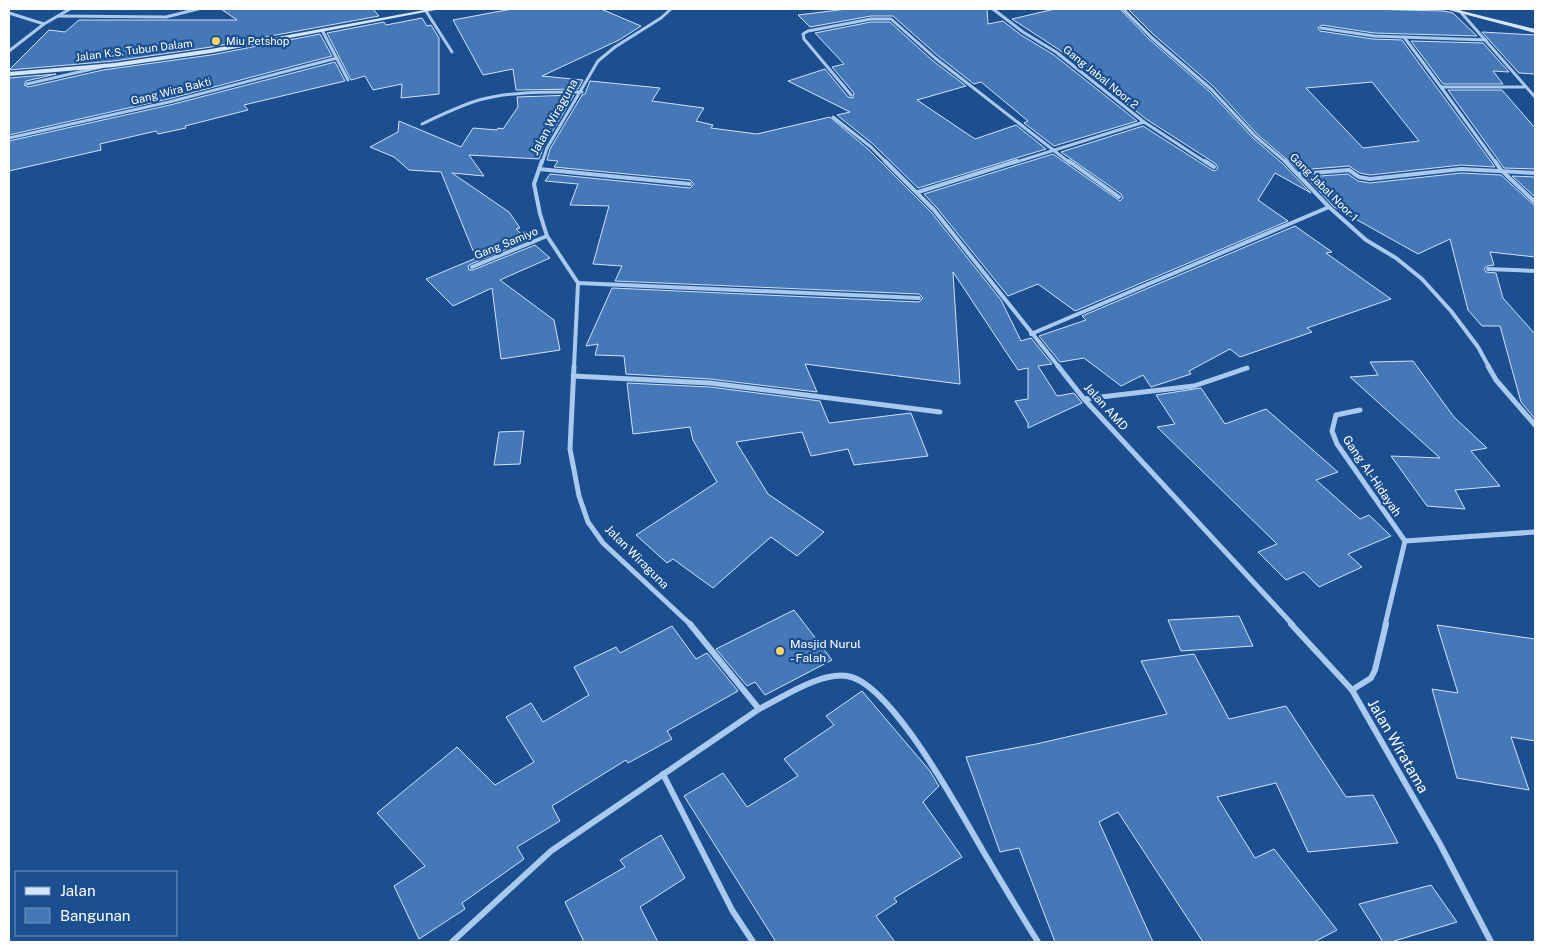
<svg xmlns="http://www.w3.org/2000/svg" width="1544" height="951" viewBox="0 0 1544 951" font-family="'Public Sans',sans-serif">
<style>
.building{fill:#4478b7;stroke:#cfe3fa;fill-rule:evenodd}
.lines{fill:none;stroke-linecap:round;stroke-linejoin:round}
.street-far3{stroke:#a9c9ee;stroke-width:3}
.street-far2{stroke:#a9c9ee;stroke-width:4}
.street-far1{stroke:#a9c9ee;stroke-width:5}
.street{stroke:#a9c9ee;stroke-width:6}
.secondary{fill:#d6e6fa;fill-rule:evenodd}
.poi-dot{fill:#ffd166;stroke:#1b4f8f;stroke-width:2}
.labels{text-anchor:middle;stroke-width:4.5;stroke-linejoin:round;paint-order:stroke}
.far-poi-label{font-size:11px;fill:#fff;stroke:#1b4f8f;text-anchor:start}
.far-street-label{font-size:11px;fill:#fff;stroke:#1b4f8f}
.street-label{font-size:12px;fill:#fff;stroke:#1b4f8f}
.poi-label{font-size:12px;fill:#fff;stroke:#1b4f8f;text-anchor:start}
.near-street-label{font-size:15px;fill:#fff;stroke:#1b4f8f}
</style>
<rect width="100%" height="100%" fill="#1b4f8f"/>
<!-- building -->
<g class="building">
<path d="M221,9h152l6,7 -168,31 -97,14 -105,9 40,-40 16,2 14,-12h158z"/>
<path d="M512,9h89l40,17 -22,14 -77,36 41,4 -5,9 -62,1 -3,-21 -30,6 -30,-55z"/>
<path d="M847,9h140l1,15 15,-3 18,14 33,20 83,66 -83,25 -30,-23 4,-2 -47,-39 -7,2 -37,-29 -44,-39h-22l-61,11 -12,-12z"/>
<path d="M1055,9h65l30,31 59,51 44,47 29,25 29,30 -36,-20 -17,27 30,21 -213,90 -37,-27 -30,12 -71,-88 -13,-14 129,-40 67,47 3,-3 -2,-4 -60,-42 82,-26 69,44 3,1 3,-3 -2,-4 -70,-45 -88,-70 -46,-30z"/>
<path d="M1128,9h236l80,2 9,2 24,23 -103,-3 -52,-8 -4,3 2,3 53,8 29,1 93,127 -34,-2 -91,10 -10,-2 -11,-7 -50,4 -42,-36 -44,-48 -59,-51zM1372,82l47,59 -56,7 -57,-60z"/>
<path d="M422,18l5,8 4,-1 8,13v56l-38,4 1,-14 -29,6 -8,-14 -14,4 -24,-47 57,-11 2,3z"/>
<path d="M871,22h19l43,39 33,25 -49,14 58,39 41,-14 30,24 -128,39 -45,-44 -36,-29 13,-3 -62,-31 37,-12 23,28 5,1 1,-5 -22,-26 12,-3 -29,-31z"/>
<path d="M1482,32l53,3v39l-16,-1z"/>
<path d="M320,34l12,22 -164,43 -159,36v-57l47,-4 -30,7 -2,4 4,2 75,-17 108,-15z"/>
<path d="M1411,41l72,2 26,29 -16,-1 10,13h-60z"/>
<path d="M335,62l10,19 -101,24 4,5 -63,16 1,2 -28,6 -2,-3 -56,13 1,6 -92,21v-30l161,-36z"/>
<path d="M590,81l70,7 -8,13 52,7 -8,13 17,4 -2,3 46,6 73,-17 39,33 62,62 70,88 20,41 10,-3 21,26 -14,2 19,30 17,-3 8,10 -54,25v-5l-13,-22 13,-2v-31l-10,2 -65,-98 7,112 -155,-20 12,28 -107,-13 -84,-5 -2,-18 -29,-1 3,-11 -12,2 26,-58 307,14 4,-4 -4,-4 -304,-13 7,-15 -29,-2 16,-58 -39,-1 8,-21 -33,-3 5,-7 140,14 4,-4 -4,-4 -136,-13 4,-6 -11,-1 3,-11 32,-54 3,-1z"/>
<path d="M1448,90h54l33,38v41l-31,-1z"/>
<path d="M574,95l-30,51 -5,13 -70,-4 15,21 -32,-3 57,39 11,16 -4,1 12,11 -57,24 -3,2 1,4h4l62,-25 15,13 -50,22 54,40 6,30 -59,9 -9,-71 -39,18 -27,-27 50,-21 -35,-86 -32,-2 -15,-13 -24,-10 28,-15 1,-11 62,26 12,-19 24,2 1,-2 5,1 15,-22 -1,-10z"/>
<path d="M1461,173l40,2 34,31v51l-45,-5 4,13 -7,1 -3,3 2,3 10,1 7,25 32,36v85l-14,-17 -21,-76h-18l-14,-16 -18,-71 -32,15 -84,-47 -28,-30 42,-3 10,7 12,2z"/>
<path d="M1512,176l23,1v20z"/>
<path d="M1295,226l37,26 -6,1 65,46 -84,29 5,4 -72,25 -10,-8 -41,22 2,3 -40,13 -8,-12 -22,11 -37,-28 -24,4 -21,-26 47,-16 -4,-4z"/>
<path d="M1413,361l41,56 33,31 -16,3 29,35 -45,4 10,19 -38,-3 -36,-50 49,2 -90,-81 28,-2 -8,-13z"/>
<path d="M627,383l83,4 110,14 9,22 82,-10 17,43 -74,9 -6,-16 -37,7 -9,-24 -66,10 32,52 56,38 -27,24 -26,-19 -58,51 -40,-29 -6,4 -31,-28 81,-53 -24,-42 -3,-13 -57,7z"/>
<path d="M1201,388l24,36 41,-15 72,63 -22,8 44,39 9,-4 22,21 -43,18 14,13 -43,20 -15,-15 -18,8 -28,-28 19,-8 -120,-117 18,-3 -19,-29z"/>
<path d="M524,431l-4,33 -26,1 5,-33z"/>
<path d="M794,610l38,50 -67,35 -10,-13 -8,4 -31,-37z"/>
<path d="M1239,616l14,30 -72,5 -13,-31z"/>
<path d="M1437,625l98,14v102l-24,-4 18,53 -72,-12 -25,-89 26,4z"/>
<path d="M672,626l24,33 11,-6 31,38 -71,40 5,8 -44,24 -2,-3 -74,46 8,15 -43,26 7,12 -62,44 3,6 -46,30 -25,-53 31,-20 -48,-53 80,-66 38,38 39,-23 -28,-45 25,-14 12,19 46,-27 -15,-28 42,-20 4,6z"/>
<path d="M1194,654l35,65 57,-13 60,91 27,-2 25,48 -90,9 -32,-69 -59,14 38,61 19,-9 63,81 -23,12h-111l-85,-130 -19,10 54,120h-98l-36,-94 -19,4 -34,-95 70,-13 131,-30 -26,-53z"/>
<path d="M862,691l68,80 7,12 2,3 -16,16 39,55 -68,41 3,4 -21,14 19,26h-119l-92,-146 39,-23 24,34 51,-31 -14,-17 50,-34 -8,-9z"/>
<path d="M661,835l24,43 -45,29 18,35h-74l-19,-40 60,-35 -5,-7z"/>
<path d="M1431,885l26,37 -66,20h-8l-24,-38z"/>
</g>
<g class="lines">
<!-- street-far3 -->
<g class="street-far3">
<path d="M993,9l30,23 33,20 88,70 -131,41"/>
<path d="M1123,9l29,29 59,51 44,47 32,27"/>
<path d="M1458,9l77,88"/>
<path d="M426,11l26,41"/>
<path d="M9,13l35,11"/>
<path d="M58,16l108,1 32,-8"/>
<path d="M1321,28l53,8 112,4"/>
<path d="M322,30l26,50"/>
<path d="M1404,37l37,50"/>
<path d="M9,51l35,-27 26,-15"/>
<path d="M27,84l74,-17"/>
<path d="M851,95l-47,-56 -1,-5 5,-3 63,-12h20l44,39 135,105"/>
<path d="M833,117l38,30 16,16"/>
<path d="M1144,122l63,41"/>
<path d="M422,124c19,-9 37,-18 57,-24 33,-9 69,-8 103,-8"/>
<path d="M9,138l160,-36 168,-44"/>
<path d="M542,163l5,-15 51,-87 17,-14 46,-29 10,-9"/>
<path d="M1496,163l-55,-76h83"/>
</g>
<!-- street-far2 -->
<g class="street-far2">
<path d="M542,161l-8,23 6,30 7,22 31,47 -4,84"/>
<path d="M885,161l49,49 125,157"/>
<path d="M1069,161l50,36"/>
<path d="M1205,161l9,6"/>
<path d="M1285,161l44,46 37,33 30,18 26,21 29,32 27,36 11,20"/>
<path d="M1495,161l6,9 34,32"/>
<path d="M539,169l151,15"/>
<path d="M1299,174l50,-4 10,7 11,2 91,-10 74,4"/>
<path d="M918,192l99,-31"/>
<path d="M472,267l75,-31"/>
<path d="M1488,269l47,2"/>
<path d="M578,283l341,15"/>
<path d="M1031,334l298,-127"/>
</g>
<!-- street-far1 -->
<g class="street-far1">
<path d="M574,366l-4,83 9,47 9,26 15,21 88,82"/>
<path d="M1058,366l26,33 209,226"/>
<path d="M1488,366l8,14 39,45"/>
<path d="M573,376l137,7 230,29"/>
<path d="M1084,399l110,-13 53,-18"/>
<path d="M1360,410l-24,5 -4,16 5,13 68,97"/>
<path d="M1385,625l20,-84 130,-9"/>
</g>
<!-- street -->
<g class="street">
<path d="M1291,624l61,66 88,154 51,98"/>
<path d="M1352,690l19,-12 4,-8 11,-46"/>
<path d="M759,709c24,-12 61,-37 88,-33 44,6 113,136 136,175 18,30 36,61 55,91"/>
<path d="M663,774l69,136 21,32"/>
<path d="M452,942l99,-91 208,-142 -69,-85"/>
</g>
<!-- secondary -->
<g class="secondary">
<path d="M430,9h11l-230,44 -97,14 -105,9v-4l105,-9 97,-14z"/>
<path d="M1445,9h9l81,20v4z"/>
</g>
</g>
<!-- markers -->
<g class="poi-dot">
<circle cx="216" cy="41" r="5"/>
<circle cx="780" cy="651" r="5"/>
</g>
<g class="labels">
<!-- far-poi labels -->
<g class="far-poi-label">
<text x="226" y="45">Miu Petshop</text>
</g>
<!-- far-street labels -->
<g class="far-street-label">
<text transform="translate(134 50) rotate(-7)" y="4">Jalan K.S. Tubun Dalam</text>
<text transform="translate(1101 77) rotate(39)" y="4">Gang Jabal Noor 2</text>
<text transform="translate(171 91) rotate(-14)" y="4">Gang Wira Bakti</text>
<text transform="translate(1324 187) rotate(45)" y="4">Gang Jabal Noor 1</text>
<text transform="translate(506 243) rotate(-22)" y="4">Gang Samiyo</text>
</g>
<!-- street labels -->
<g class="street-label">
<text transform="translate(554 117) rotate(-61)" y="4">Jalan Wiraguna</text>
<text transform="translate(1106 407) rotate(48)" y="4">Jalan AMD</text>
<text transform="translate(1372 476) rotate(56)" y="4">Gang Al-Hidayah</text>
<text transform="translate(637 557) rotate(45)" y="4">Jalan Wiraguna</text>
</g>
<!-- poi labels -->
<g class="poi-label">
<text x="790" y="648">Masjid Nurul<tspan x="790" dy="14">- Falah</tspan></text>
</g>
<!-- near-street labels -->
<g class="near-street-label">
<text transform="translate(1398 746) rotate(60)" y="5">Jalan Wiratama</text>
</g>
</g>
<!-- border -->
<rect width="1544" height="951" fill="none" stroke="#ffffff" stroke-width="20"/>
<!-- legend -->
<rect x="15" y="871" width="162" height="65" fill="#1b4f8f" stroke="#7695bc"/>
<rect x="25" y="887" width="25" height="8" fill="#d6e6fa" stroke="#7695bc"/>
<text x="60" y="896" font-size="15" fill="#ffffff">Jalan</text>
<rect x="25" y="908" width="25" height="15" fill="#4478b7" stroke="#7695bc"/>
<text x="60" y="921" font-size="15" fill="#ffffff">Bangunan</text>
</svg>
